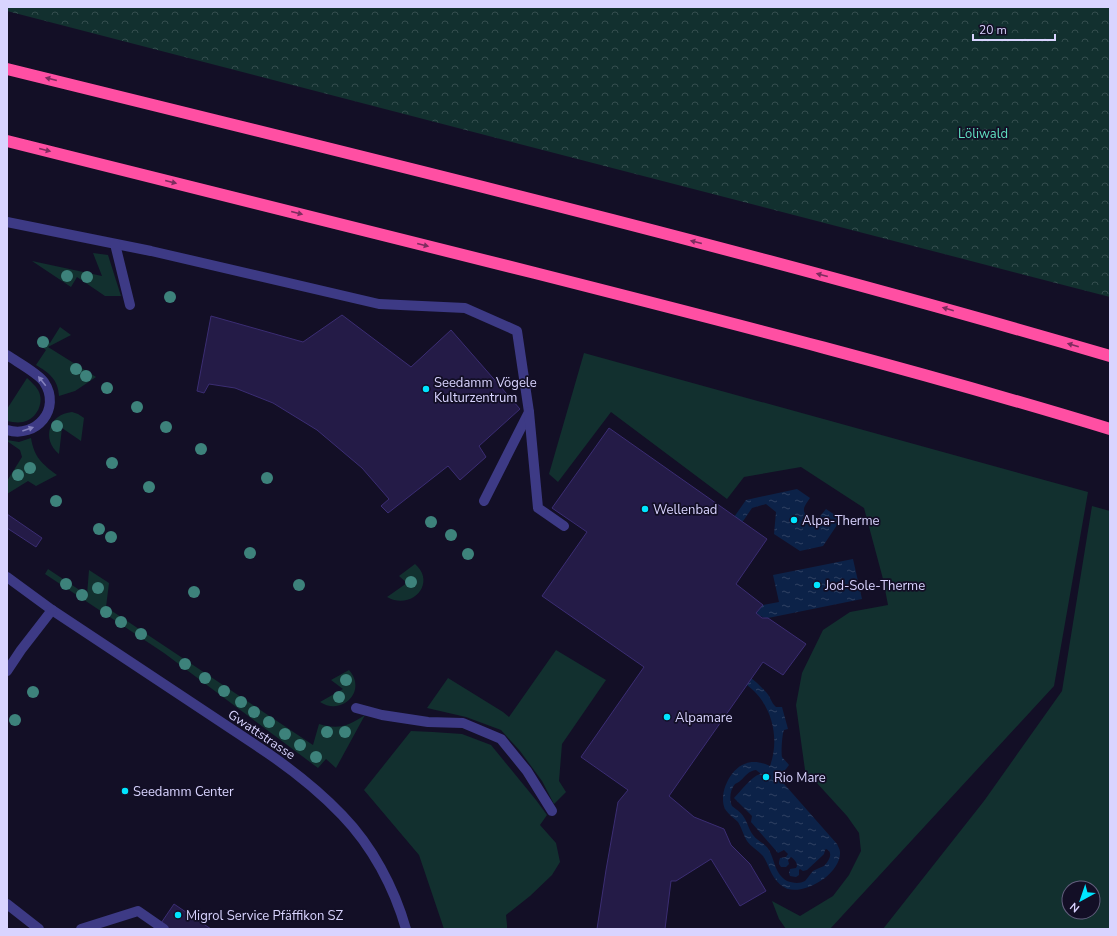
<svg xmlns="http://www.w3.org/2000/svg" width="1117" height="936" viewBox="0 0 1117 936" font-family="'Nunito Sans',sans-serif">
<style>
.green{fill:#12302f;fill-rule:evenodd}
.forest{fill:url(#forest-crowns)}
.water{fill:url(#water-ripples);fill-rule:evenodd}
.building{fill:#241b47;stroke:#3b2d73}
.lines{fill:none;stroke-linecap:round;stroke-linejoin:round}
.service{stroke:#3d3a85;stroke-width:10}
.minor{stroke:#3d3a85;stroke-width:10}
.motorway{stroke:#ff4fa3;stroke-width:12}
.tree{fill:#3d827b}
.oneway{fill:#7d2c5e}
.oneway2{fill:#837fbc}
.poi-dot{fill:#00e5ff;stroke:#130f26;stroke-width:1.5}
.labels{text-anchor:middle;stroke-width:3.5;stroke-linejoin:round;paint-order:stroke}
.park-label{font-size:13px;fill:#5fe0c0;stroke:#130f26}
.poi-label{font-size:13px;fill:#d9d4ff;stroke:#130f26;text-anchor:start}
.street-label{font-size:13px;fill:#d9d4ff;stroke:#130f26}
</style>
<defs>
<pattern id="forest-crowns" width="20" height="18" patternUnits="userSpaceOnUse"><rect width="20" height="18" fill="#12302f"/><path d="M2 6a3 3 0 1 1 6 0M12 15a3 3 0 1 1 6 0" fill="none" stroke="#344d4e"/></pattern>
<pattern id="water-ripples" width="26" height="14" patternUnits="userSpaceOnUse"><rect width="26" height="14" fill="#0c2248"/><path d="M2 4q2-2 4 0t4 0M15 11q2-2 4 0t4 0" fill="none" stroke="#2f4163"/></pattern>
</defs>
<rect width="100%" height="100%" fill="#130f26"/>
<!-- green -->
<g class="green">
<path d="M93,253l15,2 13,41h-16l-28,-19 -6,10 -39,-26 70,15z"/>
<path d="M60,327l11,8 -23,12 48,30 -21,14 -16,5c-1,-17 -10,-23 -23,-31l10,-15 -9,-7 4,-6 9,6z"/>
<path d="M584,353l504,139 -34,194 -224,243h-44l-7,-10 -7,-18 28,15 33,-20 16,-21 12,-24 -2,-18 -12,-17 -42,-46 -9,-65 6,-32 21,-43 27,-18 38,-7 -5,-26 -19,-71 -63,-41 -57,10 -17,22 -116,-87 -53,70 -9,-8z"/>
<path d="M27,378c4,4 8,7 11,12 7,12 -1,29 -15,32 -6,1 -11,0 -16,-1v-12z"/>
<path d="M72,412l6,2 6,4 -3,23 -19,-13 -3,26c-18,-15 -10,-40 13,-42z"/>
<path d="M31,438c3,19 11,26 26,37l-21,11 -8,-5 -21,13v-13l15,-24 -2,-7 -13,-9v-1l12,2z"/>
<path d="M1092,506l18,5v418h-227l101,-128 78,-110zM1069,888h24v24h-24z"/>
<path d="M415,564c22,19 -3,47 -28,33l20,-14 -8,-7z"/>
<path d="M48,569l39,26 2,-25 20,13 -3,24 207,138 6,-21c20,6 29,2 46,-9l-29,53 -10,-9 -8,9 -154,-115 -119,-79z"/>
<path d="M556,650l50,30 -44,64 -3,37 7,11 -12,12 -12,-23 -22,-30 -19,-21 -35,-13 -39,-9 21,-30 55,34 6,5z"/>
<path d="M349,670c19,22 -8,46 -29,32l23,-13 -12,-9z"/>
<path d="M411,731l22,1 29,2 29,11 45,55 11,15 -7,10 16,18 4,19 -8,13 -22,21 -24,19 1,10v4h-63l-25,-74 -55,-65z"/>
</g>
<!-- forest -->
<path class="forest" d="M7,7h1103v290l-1103,-286z"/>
<!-- water -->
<g class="water">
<path d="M797,489l13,9c-6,9 -10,13 0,21 8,2 11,-4 16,-10l15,10 -18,27 -23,5 -26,-17 2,-22 -10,-8 -14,4 -26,38 -8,-6 28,-40z"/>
<path d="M853,559l9,40 -94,19c-13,0 -15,-12 -18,-23l13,10 16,-3 -6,-27z"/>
<path d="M735,666c10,7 21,15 30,25 5,4 6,12 11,16h6l6,22 -4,1c-2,4 -3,23 -2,27 2,3 5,5 7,8l-3,4 -8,8 59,67c1,3 3,5 3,8 1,21 -33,42 -52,37 -4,-1 -10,-6 -12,-9 -6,-7 -8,-17 -13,-24 -5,-6 -12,-9 -16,-15 -4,-6 -5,-13 -9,-19 -4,-4 -10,-8 -13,-13 -5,-11 0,-26 7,-35 10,-13 23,-15 38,-8 9,-25 4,-55 -16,-75 -7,-7 -17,-12 -25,-17zM756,770l4,3v1c-9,3 -19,17 -26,24l18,18 -1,6 27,31 6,-3 4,4 -2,3 -6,1 -1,4v2l2,3h5l3,-3 -1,-4 3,-3c3,2 6,5 6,9l-1,2 -6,1 -1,4 1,3 6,1 3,-2v-5l1,-1 3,2 4,-1 15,-14 2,-2 1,-4 1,-1c8,3 3,12 -2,17 -4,2 -8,3 -11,5 -3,3 -5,7 -8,10 -5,3 -13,2 -18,0 -13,-8 -12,-21 -18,-31 -4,-7 -12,-9 -16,-15 -4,-5 -5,-11 -8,-16 -3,-6 -8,-9 -13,-13 -3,-7 -2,-16 3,-22 2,-1 4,-2 5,-3 6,-5 8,-10 16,-11z"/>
</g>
<!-- building -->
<g class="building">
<path d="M342,315l69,52 40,-37 69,79 -41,37 7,11 -26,23 -12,-14 -60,47 -7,-7 8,-7 -27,-31 -45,-38 -44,-27 -38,-15 -26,-4 -5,9 -7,-2 14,-75 92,26z"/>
<path d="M609,428l158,111 -31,45 27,21 -7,8 6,5h6l38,26 -23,31 -20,-13 -94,134 25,21 30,12 7,16 19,19 16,27 -26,15 -29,-47 -35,22h-5l-6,48h-68l9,-59 12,-68 10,-12 -47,-33 63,-90 -102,-71 45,-64 -35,-24z"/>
<path d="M7,514l35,24 -6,9 -29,-19z"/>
<path d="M174,904l37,25h-54z"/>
</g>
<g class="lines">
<!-- service -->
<g class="service">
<path d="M7,222l144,29 228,53 86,4 52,23 12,81 -45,89"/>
<path d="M115,244l15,61"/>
<path d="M7,355c10,7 31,18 37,27 18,27 -8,57 -37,48"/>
<path d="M529,412l9,96 26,18"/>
<path d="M356,708l26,7 46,7 35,1 38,16 26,32 25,40"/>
<path d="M7,904l32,25"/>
<path d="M81,929l57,-18 26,18"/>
</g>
<!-- minor -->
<g class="minor">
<path d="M7,577l45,33 217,144c26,18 51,38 73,61 30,31 52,72 64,114"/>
<path d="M7,671l14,-21 31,-40"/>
</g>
<!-- motorway -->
<g class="motorway">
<path d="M7,69c369,91 738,180 1103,287"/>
<path d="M7,141c176,44 352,88 528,132 193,49 385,98 575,156"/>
</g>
</g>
<!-- trees -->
<g class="tree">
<circle cx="67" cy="276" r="6"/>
<circle cx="87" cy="277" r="6"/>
<circle cx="170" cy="297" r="6"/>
<circle cx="43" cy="342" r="6"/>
<circle cx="76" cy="369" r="6"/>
<circle cx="86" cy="376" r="6"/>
<circle cx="107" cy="388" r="6"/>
<circle cx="137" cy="407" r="6"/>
<circle cx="57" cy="426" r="6"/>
<circle cx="166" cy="427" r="6"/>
<circle cx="201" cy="449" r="6"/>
<circle cx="112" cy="463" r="6"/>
<circle cx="30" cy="468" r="6"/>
<circle cx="18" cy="475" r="6"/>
<circle cx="267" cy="478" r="6"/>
<circle cx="149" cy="487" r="6"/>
<circle cx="56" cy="501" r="6"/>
<circle cx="431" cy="522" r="6"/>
<circle cx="99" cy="529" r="6"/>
<circle cx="451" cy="535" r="6"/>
<circle cx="111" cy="537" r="6"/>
<circle cx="250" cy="553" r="6"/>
<circle cx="468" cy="554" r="6"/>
<circle cx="411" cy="582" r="6"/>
<circle cx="66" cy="584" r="6"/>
<circle cx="299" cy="585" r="6"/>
<circle cx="98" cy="588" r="6"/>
<circle cx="194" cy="592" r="6"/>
<circle cx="82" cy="595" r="6"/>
<circle cx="106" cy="612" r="6"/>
<circle cx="121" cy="622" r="6"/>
<circle cx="141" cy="634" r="6"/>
<circle cx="185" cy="664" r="6"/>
<circle cx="205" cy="678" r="6"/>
<circle cx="346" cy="680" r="6"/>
<circle cx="224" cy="691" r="6"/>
<circle cx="33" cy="692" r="6"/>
<circle cx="339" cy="697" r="6"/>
<circle cx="241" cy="702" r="6"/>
<circle cx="254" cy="712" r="6"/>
<circle cx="15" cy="720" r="6"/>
<circle cx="269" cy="722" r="6"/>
<circle cx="327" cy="732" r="6"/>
<circle cx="345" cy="732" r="6"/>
<circle cx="285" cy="734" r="6"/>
<circle cx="300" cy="745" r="6"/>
<circle cx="316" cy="757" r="6"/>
</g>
<!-- one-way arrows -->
<defs><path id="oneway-solid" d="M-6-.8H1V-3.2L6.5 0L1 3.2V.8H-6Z"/></defs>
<g class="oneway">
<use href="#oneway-solid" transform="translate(51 79) rotate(-166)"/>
<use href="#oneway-solid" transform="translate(45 150) rotate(14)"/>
<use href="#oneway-solid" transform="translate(171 182) rotate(14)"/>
<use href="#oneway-solid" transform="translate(297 213) rotate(14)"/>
<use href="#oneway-solid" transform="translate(696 242) rotate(-166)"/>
<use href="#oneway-solid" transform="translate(423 245) rotate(14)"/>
<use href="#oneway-solid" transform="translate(822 275) rotate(-165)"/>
<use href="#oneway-solid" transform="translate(948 309) rotate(-164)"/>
<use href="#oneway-solid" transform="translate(1073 345) rotate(-164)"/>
</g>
<g class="oneway2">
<use href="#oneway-solid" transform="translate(42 381) rotate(-129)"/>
<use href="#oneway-solid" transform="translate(28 429) rotate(-19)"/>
</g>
<!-- markers -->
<g class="poi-dot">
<circle cx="426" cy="389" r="4"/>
<circle cx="645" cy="509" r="4"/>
<circle cx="794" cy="520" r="4"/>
<circle cx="817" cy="585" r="4"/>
<circle cx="667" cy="717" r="4"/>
<circle cx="766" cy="777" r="4"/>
<circle cx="125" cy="791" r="4"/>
<circle cx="178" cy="915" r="4"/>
</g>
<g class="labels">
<!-- park labels -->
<g class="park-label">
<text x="983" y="138">Löliwald</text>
</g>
<!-- poi labels -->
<g class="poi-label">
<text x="434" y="387">Seedamm Vögele<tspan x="434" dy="15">Kulturzentrum</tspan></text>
<text x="653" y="514">Wellenbad</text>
<text x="802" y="525">Alpa-Therme</text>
<text x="825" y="590">Jod-Sole-Therme</text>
<text x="675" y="722">Alpamare</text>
<text x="774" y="782">Rio Mare</text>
<text x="133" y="796">Seedamm Center</text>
<text x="186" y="920">Migrol Service Pfäffikon SZ</text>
</g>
<!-- street labels -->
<g class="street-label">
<text transform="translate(262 734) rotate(34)" y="5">Gwattstrasse</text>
</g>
</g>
<!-- border -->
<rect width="1117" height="936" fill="none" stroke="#d9d4ff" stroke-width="16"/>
<!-- north arrow -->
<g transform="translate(1081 900) rotate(220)"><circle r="19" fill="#130f26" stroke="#625e7d"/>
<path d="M0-3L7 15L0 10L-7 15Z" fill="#00e5ff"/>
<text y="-6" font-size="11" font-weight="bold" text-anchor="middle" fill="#d9d4ff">N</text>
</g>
<!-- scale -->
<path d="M973 34v6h82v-6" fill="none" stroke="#d9d4ff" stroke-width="2"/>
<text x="979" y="34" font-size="12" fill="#d9d4ff" stroke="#130f26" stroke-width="3" paint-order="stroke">20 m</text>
</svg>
